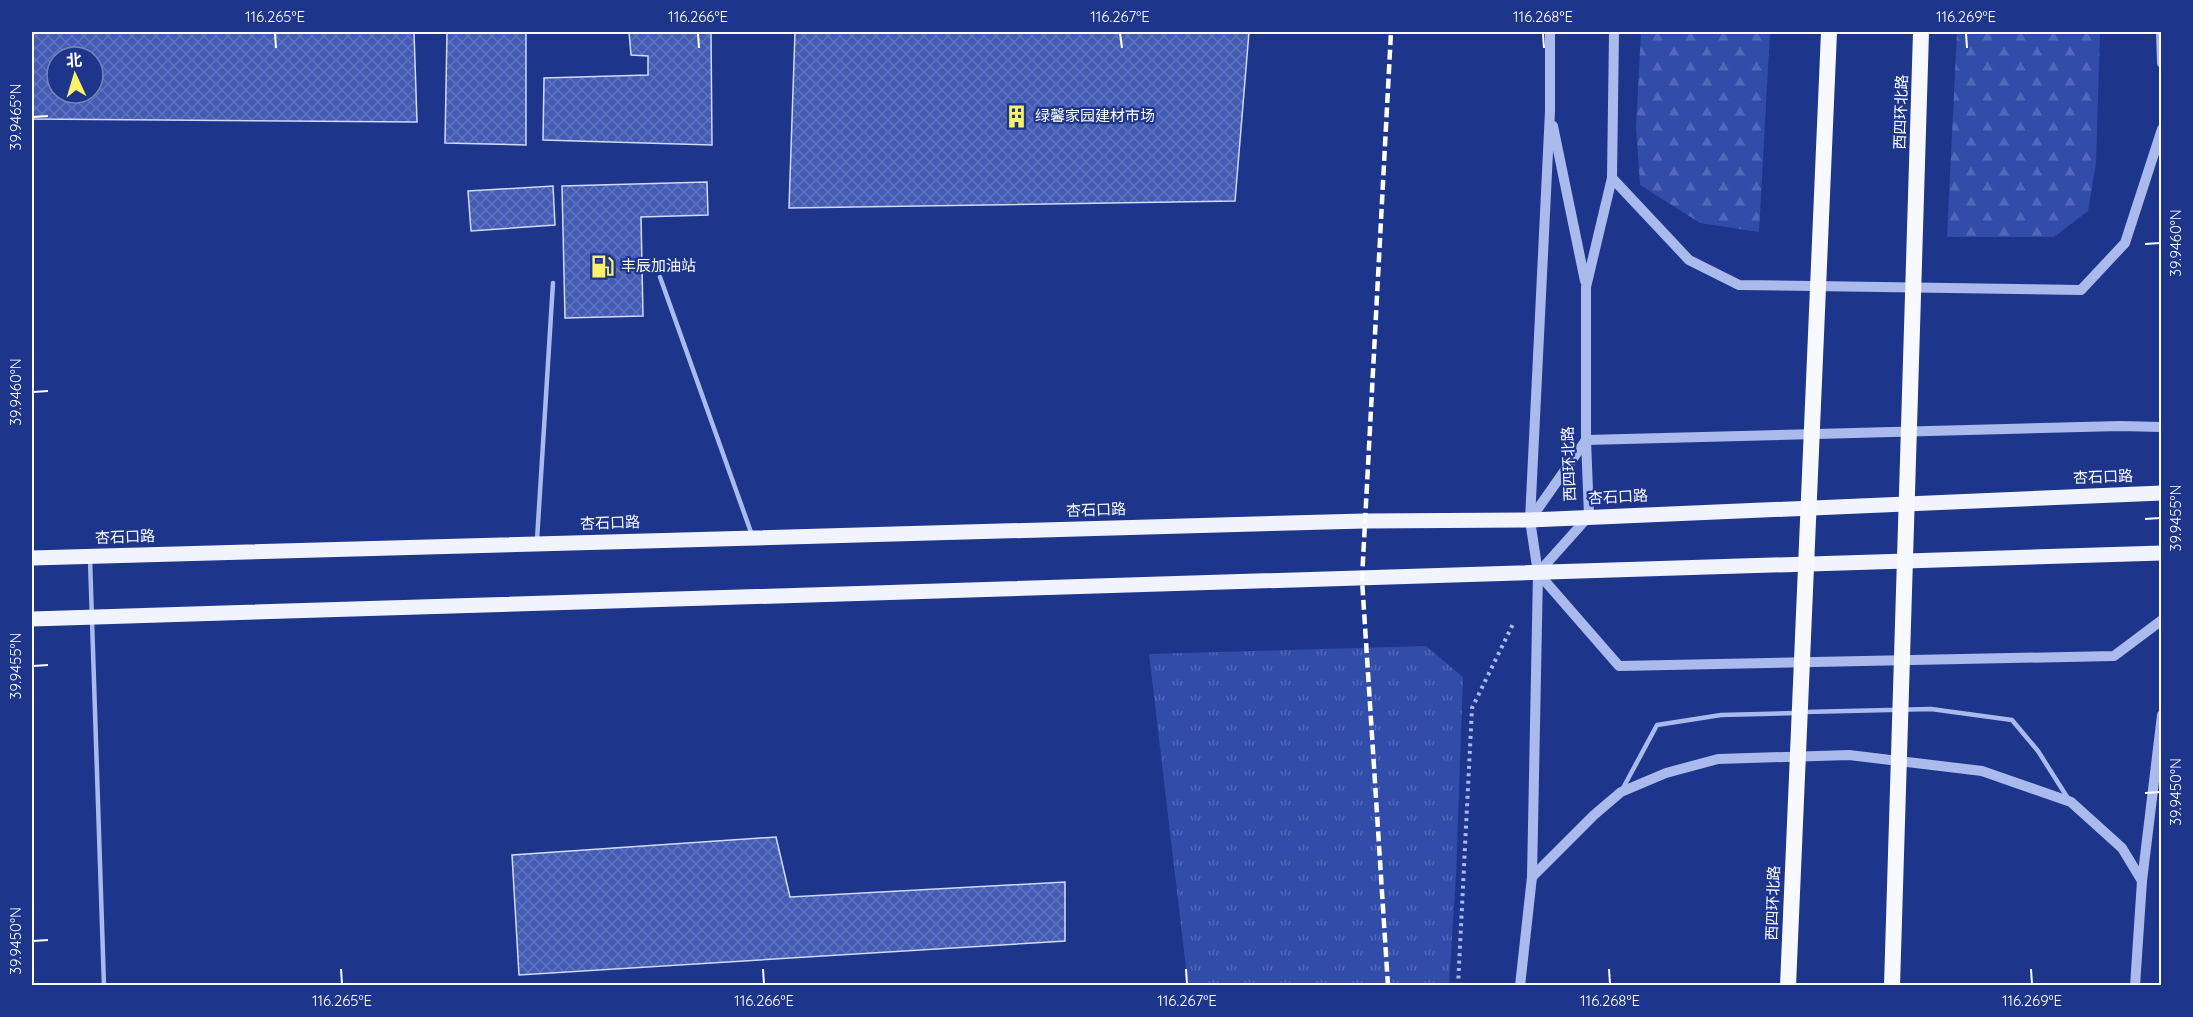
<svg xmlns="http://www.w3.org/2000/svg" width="2193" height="1017" viewBox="0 0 2193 1017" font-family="Quicksand,'Noto Sans SC',sans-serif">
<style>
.grass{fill:url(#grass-tufts)}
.forest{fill:url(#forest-firs)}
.building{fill:url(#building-cross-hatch);stroke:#d0daf9;stroke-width:1.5;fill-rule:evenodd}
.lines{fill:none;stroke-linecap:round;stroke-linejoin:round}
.path{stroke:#abbaec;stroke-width:4;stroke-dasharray:3 4.5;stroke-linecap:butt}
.service{stroke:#abbaec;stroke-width:4.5}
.tertiary{stroke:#abbaec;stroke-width:10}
.primary{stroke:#f1f3ff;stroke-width:15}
.rail{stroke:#fff;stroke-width:4.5;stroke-dasharray:10 4.5;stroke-linecap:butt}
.trunk-bridge{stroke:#f8f9ff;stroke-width:16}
.ticks{fill:none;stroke:#fff;stroke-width:2}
.labels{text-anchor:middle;stroke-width:4.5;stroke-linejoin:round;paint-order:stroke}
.street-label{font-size:15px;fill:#fff;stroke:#1e358c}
.poi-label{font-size:15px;fill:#fff;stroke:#1e358c;text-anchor:start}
.neatline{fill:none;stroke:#fff;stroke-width:2}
.ticks-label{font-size:15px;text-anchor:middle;fill:#fff}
</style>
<defs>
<pattern id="grass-tufts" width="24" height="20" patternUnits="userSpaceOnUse" patternTransform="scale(1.5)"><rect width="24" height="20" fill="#324caa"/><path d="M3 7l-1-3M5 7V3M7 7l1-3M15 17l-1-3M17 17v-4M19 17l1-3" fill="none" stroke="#5167b7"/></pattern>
<pattern id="forest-firs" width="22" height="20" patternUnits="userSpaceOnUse" patternTransform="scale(1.5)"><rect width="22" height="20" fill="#324caa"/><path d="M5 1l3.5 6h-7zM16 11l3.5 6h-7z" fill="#5167b7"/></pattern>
<pattern id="building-cross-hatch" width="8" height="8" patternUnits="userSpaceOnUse" patternTransform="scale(1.5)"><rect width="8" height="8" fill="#435bb2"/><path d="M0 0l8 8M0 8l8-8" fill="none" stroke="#5f74be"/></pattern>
</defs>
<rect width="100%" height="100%" fill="#1e358c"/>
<!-- grass -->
<path class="grass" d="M1426,646l37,31 -7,198 -7,110h-261l-39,-331z"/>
<!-- forest -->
<g class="forest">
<path d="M1641,32h129l-11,200 -59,-9 -60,-38 -4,-58z"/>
<path d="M1957,32h143l-4,131 -8,48 -34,26h-107z"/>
</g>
<!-- building -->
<g class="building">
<path d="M32,32h382l3,90 -385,-3zM57,57h36v36h-36z"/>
<path d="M447,32h79v113l-81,-2z"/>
<path d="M629,32h82l1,113 -169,-5 1,-62 104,-3v-19l-17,-1z"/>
<path d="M795,32h454l-14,169 -446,7z"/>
<path d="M707,182l1,33 -67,2 2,99 -78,2 -3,-132z"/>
<path d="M553,186l2,39 -84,6 -3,-40z"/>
<path d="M776,837l14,60 275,-15v59l-546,34 -7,-120z"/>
</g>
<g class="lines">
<!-- path -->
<path class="path" d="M1458,986l14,-278 42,-86"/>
<!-- service -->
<g class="service">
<path d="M660,277l92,258"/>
<path d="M537,540l16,-257"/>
<path d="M90,559l14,427"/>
<path d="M1805,712l126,-3 81,11 26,31 31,49"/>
<path d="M1622,790l35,-65 64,-10 75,-2"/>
</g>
<!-- tertiary -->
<g class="tertiary">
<path d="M2161,32l1,31"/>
<path d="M1553,126l32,155"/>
<path d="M1612,178l77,82 50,25 342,5 44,-47 37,-114"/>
<path d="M1530,520l56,-80 534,-14 42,1"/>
<path d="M1538,573l81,93 495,-10 48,-36"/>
<path d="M1538,573l51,-57 -3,-76v-153l26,-109 2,-146"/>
<path d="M1532,877l62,-62 27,-23 45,-19 52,-14 131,-4 133,16 89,31 51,46 20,33"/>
<path d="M1520,986l12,-109 6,-304 -8,-53 20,-409v-79"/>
<path d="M2135,986l7,-105 20,-166"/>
</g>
<!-- primary -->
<g class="primary">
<path d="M32,558l1332,-37 166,-1 632,-27"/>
<path d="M32,619l2130,-66"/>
</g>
<!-- rail -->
<path class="rail" d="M1388,986l-26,-407 29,-547"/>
<!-- trunk-bridge -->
<g class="trunk-bridge">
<path d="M1788,986l41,-954"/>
<path d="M1892,986l29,-954"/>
</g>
</g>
<!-- ticks -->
<path class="ticks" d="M275,33l1,15M698,33l1,15M1120,33l2,15M1543,33l1,15M1966,33l1,15M33,117l15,-1M2145,244l15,-1M33,392l15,-1M2145,519l15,-1M33,666l15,-1M2145,793l15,-1M33,941l15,-1M341,969l1,15M763,969l1,15M1186,969l1,15M1609,969l1,15M2031,969l1,15"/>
<!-- icons -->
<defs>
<symbol id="building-bare" viewBox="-9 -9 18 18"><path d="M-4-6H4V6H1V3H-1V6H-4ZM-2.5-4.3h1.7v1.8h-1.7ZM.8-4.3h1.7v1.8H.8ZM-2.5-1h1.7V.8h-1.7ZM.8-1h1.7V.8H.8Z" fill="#fbf26a" stroke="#1e358c" stroke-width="2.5" paint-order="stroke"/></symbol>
<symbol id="fuel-bare" viewBox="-9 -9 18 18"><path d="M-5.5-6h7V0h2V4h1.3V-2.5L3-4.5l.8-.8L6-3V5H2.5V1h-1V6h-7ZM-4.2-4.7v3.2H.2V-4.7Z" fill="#fbf26a" stroke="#1e358c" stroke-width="2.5" paint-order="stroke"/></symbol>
</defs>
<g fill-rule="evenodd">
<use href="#building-bare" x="1000" y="100" width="33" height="33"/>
<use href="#fuel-bare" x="586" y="250" width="33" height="33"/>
</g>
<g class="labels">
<!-- street labels -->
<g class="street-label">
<text transform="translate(1901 112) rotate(-88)" y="5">西四环北路</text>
<text transform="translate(1569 464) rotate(-92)" y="5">西四环北路</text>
<text transform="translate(2103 477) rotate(-2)" y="5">杏石口路</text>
<text transform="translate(1618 497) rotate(-3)" y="5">杏石口路</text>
<text transform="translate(1096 510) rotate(-2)" y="5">杏石口路</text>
<text transform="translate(610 523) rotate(-2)" y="5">杏石口路</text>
<text transform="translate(125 537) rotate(-2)" y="5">杏石口路</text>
<text transform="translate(1773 903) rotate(-88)" y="5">西四环北路</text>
</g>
<!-- poi labels -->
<g class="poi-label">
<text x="1035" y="121">绿馨家园建材市场</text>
<text x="621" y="271">丰辰加油站</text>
</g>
</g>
<!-- border -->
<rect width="2193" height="1017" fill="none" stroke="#1e358c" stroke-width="66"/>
<!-- north arrow -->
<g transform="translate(75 75) rotate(356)"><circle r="28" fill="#1e358c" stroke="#7886ba" stroke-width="1.5"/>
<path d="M0-4.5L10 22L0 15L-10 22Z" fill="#fbf26a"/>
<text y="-9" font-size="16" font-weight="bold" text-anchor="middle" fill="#ffffff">北</text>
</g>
<rect x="33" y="33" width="2127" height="951" class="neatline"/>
<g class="ticks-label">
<text x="275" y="22">116.265°E</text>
<text x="698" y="22">116.266°E</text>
<text x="1120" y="22">116.267°E</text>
<text x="1543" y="22">116.268°E</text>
<text x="1966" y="22">116.269°E</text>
<text transform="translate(16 117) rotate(-90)" y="5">39.9465°N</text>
<text transform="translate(2176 243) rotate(-90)" y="5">39.9460°N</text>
<text transform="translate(16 392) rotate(-90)" y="5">39.9460°N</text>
<text transform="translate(2176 518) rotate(-90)" y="5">39.9455°N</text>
<text transform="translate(16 666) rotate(-90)" y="5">39.9455°N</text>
<text transform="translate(2176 792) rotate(-90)" y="5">39.9450°N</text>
<text transform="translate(16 941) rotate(-90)" y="5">39.9450°N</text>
<text x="342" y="1006">116.265°E</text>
<text x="764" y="1006">116.266°E</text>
<text x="1187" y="1006">116.267°E</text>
<text x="1610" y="1006">116.268°E</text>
<text x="2032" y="1006">116.269°E</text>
</g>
</svg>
